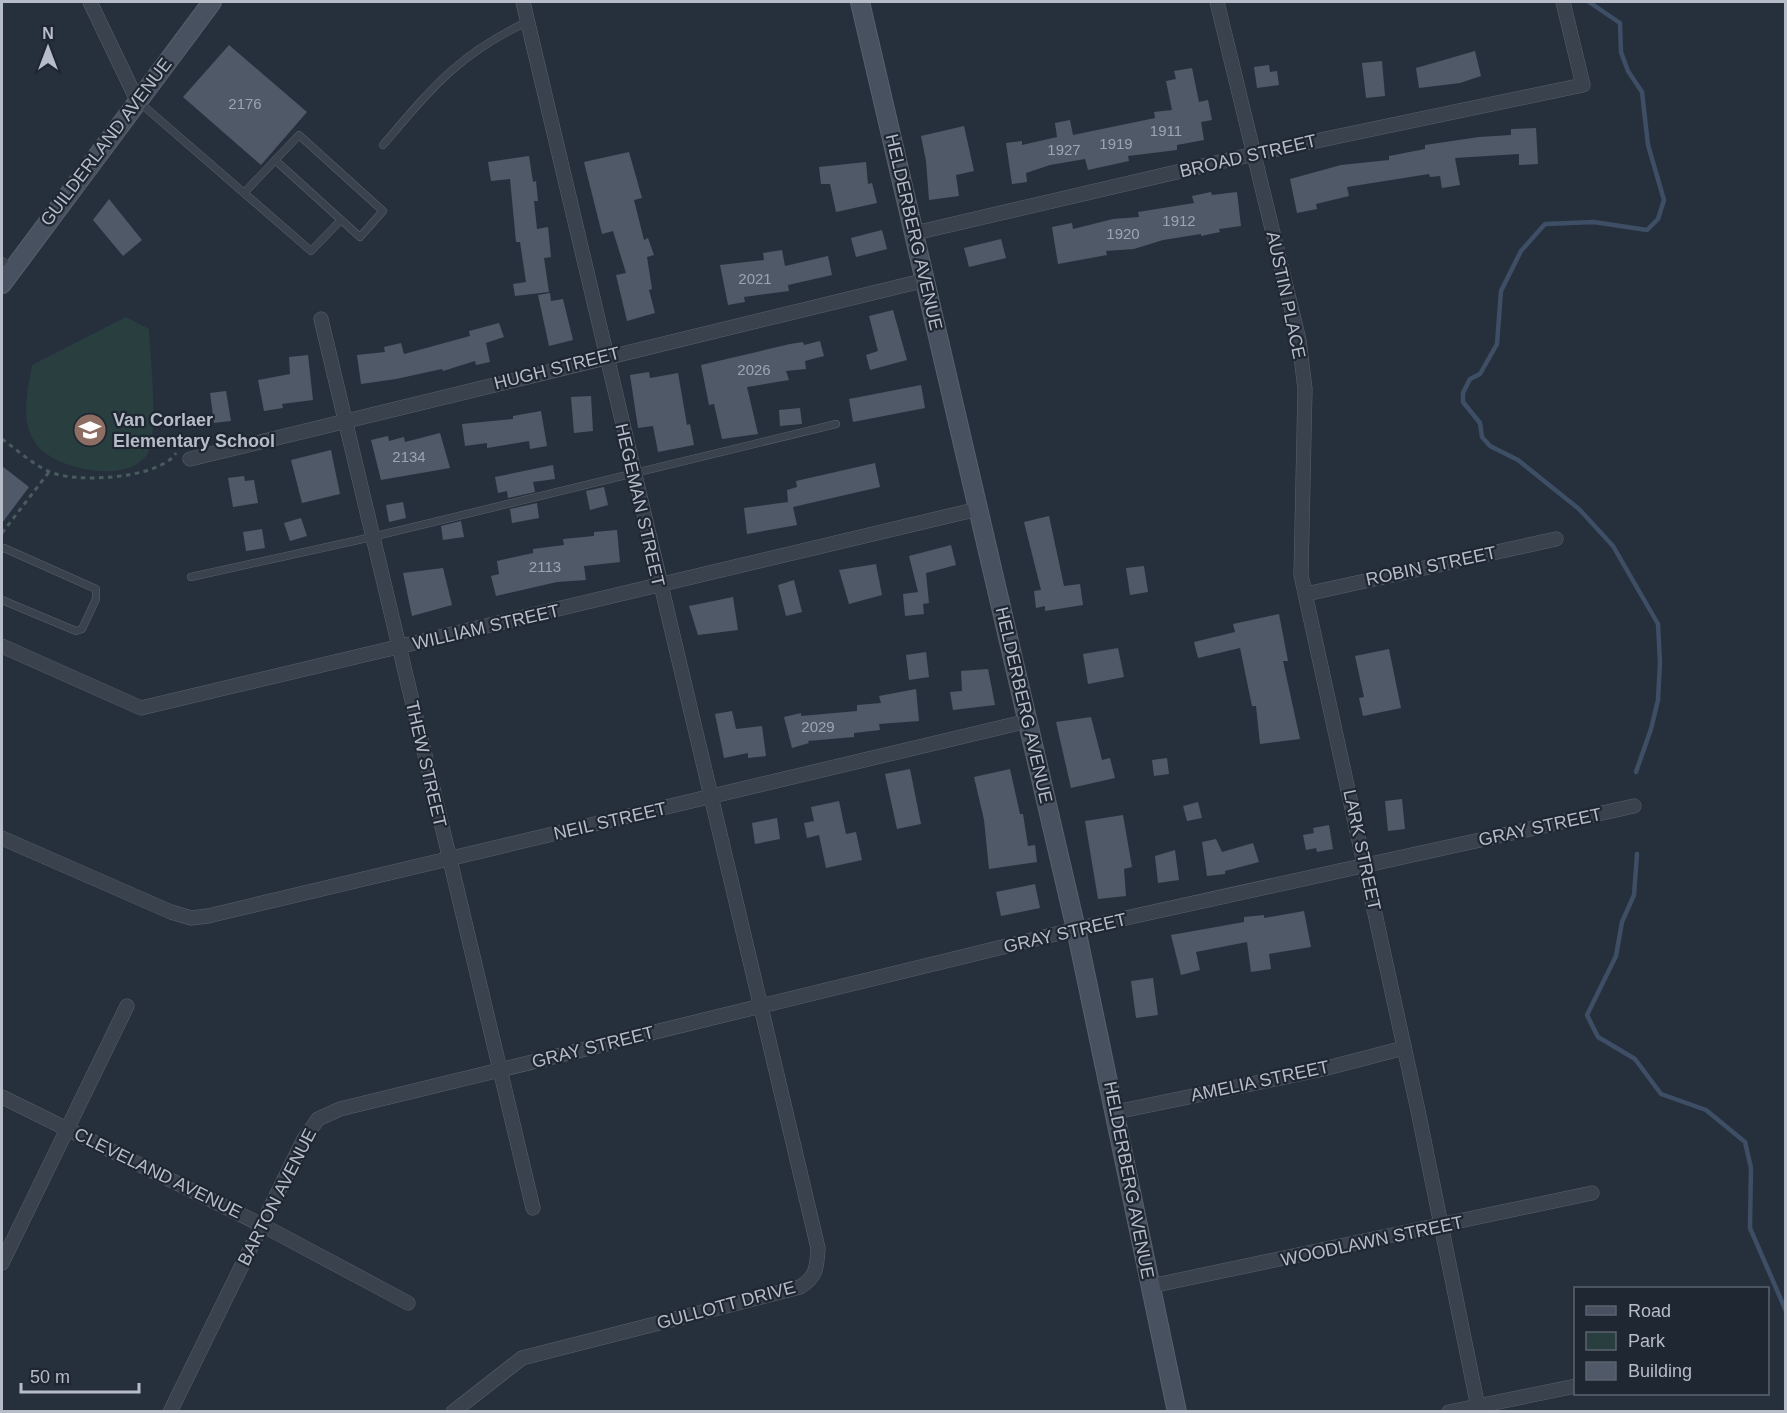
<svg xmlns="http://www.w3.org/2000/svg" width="1787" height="1413" viewBox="0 0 1787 1413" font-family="Helvetica,sans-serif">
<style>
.green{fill:#293e3f}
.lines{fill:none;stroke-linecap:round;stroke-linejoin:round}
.stream{stroke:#3d4e65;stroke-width:4.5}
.building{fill:#4f5968}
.lane-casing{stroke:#58606b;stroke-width:8}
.street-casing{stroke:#58606b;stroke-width:15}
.secondary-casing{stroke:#58606b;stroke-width:20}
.path{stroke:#485b5d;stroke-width:3;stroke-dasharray:4.5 4.5;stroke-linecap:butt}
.lane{stroke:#3a424d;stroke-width:7}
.street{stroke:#3a424d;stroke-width:14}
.secondary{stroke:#485160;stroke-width:18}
.labels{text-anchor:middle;stroke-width:4.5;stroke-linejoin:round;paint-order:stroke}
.number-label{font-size:15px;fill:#9ca4b0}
.street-label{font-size:18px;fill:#b6bdc8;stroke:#1f2733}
.poi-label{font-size:18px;font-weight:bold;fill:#b6bdc8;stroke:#1f2733;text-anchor:start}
</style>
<rect width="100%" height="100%" fill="#26303d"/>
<!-- green -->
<path class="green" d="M126,317l23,12c1,26 10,104 -1,124 -18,32 -92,17 -111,-8 -18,-23 -9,-55 -5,-80z"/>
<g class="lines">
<!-- stream -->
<g class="stream">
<path d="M1589,2l31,21 1,29 7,19 14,21 6,53 16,55 -6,19 -11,11 -53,-8 -49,2 -24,27 -20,40 -4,53 -17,30 -10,5 -7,14v9l17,21 2,14 8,9 28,14 61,49 34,37 45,78 2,38 -2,38 -7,29 -15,43"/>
<path d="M1637,854l-3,41 -12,27 -6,34 -29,59 11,22 37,22 26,35 45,16 39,32 6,26 -1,60 36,83"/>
</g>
</g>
<!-- building -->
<g class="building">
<path d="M229,45l78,67 -46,53 -78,-68z"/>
<path d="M1475,51l6,25 -21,7 -41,5 -3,-20z"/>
<path d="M1382,61l3,35 -19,2 -4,-35z"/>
<path d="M1269,65l1,7 7,-1 2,14 -22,3 -3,-21z"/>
<path d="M1192,68l7,34 9,-2 4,20 -11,2 3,18 -27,5v5l-49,6 1,5 -41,9 -3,-11 -35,6 -24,8 1,9 -15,2 -6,-41 16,-2v4l35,-8 -2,-14 15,-3 3,15 82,-17 -1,-6 18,-2 -6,-29 10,-2 -2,-8z"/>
<path d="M964,126l10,45 -18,4 3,21 -30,4 -3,-39 -5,-25z"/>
<path d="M1536,128l2,36 -19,1v-11l-64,4 5,27 -18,3 -2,-12 -10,1 -1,-3 -82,13 2,9 -33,8 1,5 -20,4 -7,-34 51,-14 48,-5v-4l36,-7v-4l54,-8 32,-2v-6z"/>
<path d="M629,152l13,46 -8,2 10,40 4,-2 6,17 -7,2 5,32 -3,1 6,23 -28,8 -11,-46 10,-2 -13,-42 -11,3 -18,-72z"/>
<path d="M529,156l4,26 3,-1 2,20h-4l3,28 11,-2 3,30 -7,1 5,34 -34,4 -2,-12 13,-2 -6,-40h-4l-6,-63 -19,2 -3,-19z"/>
<path d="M866,162l2,22 4,-1 5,20 -41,9 -6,-28h-9l-2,-17z"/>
<path d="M1211,192l1,3 25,-3 4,34 -22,3 1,3 -19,4v-2l-38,6 -29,9 -28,2 1,4 -49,9 -6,-37 20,-4 1,6 40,-10 26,-2 -1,-5 56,-9 -2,-7z"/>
<path d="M109,199l33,41 -19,16 -30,-36z"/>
<path d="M882,230l5,19 -31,8 -5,-19z"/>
<path d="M1001,239l5,19 -37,9 -5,-19z"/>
<path d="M782,250l3,16 43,-10 4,19 -44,10 1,6 -45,6 1,5 -17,3 -8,-40 44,-5 -1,-7z"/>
<path d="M550,293l1,8 12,-2 10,41 -24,6 -11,-51z"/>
<path d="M893,310l14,50 -37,10 -4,-15 12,-4 -9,-35z"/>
<path d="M499,323l5,14 -18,6 4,19 -14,3 -1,-4 -32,10 -1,-2 -46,10 -35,5 -4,-29 28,-3 -1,-5 17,-4 3,11 66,-18 -1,-5z"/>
<path d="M820,341l4,15 -19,5 1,8 -20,2 3,9 -42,7 11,47 -36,5 -8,-35 -5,1 -8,-40 89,-21 13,-2 1,3z"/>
<path d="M308,355l5,45 -31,4 1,4 -19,3 -6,-31 32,-6 -1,-17z"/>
<path d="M649,372l1,6 28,-5 9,52 3,-1 4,21 -36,7 -5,-26 -15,2 -8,-53z"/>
<path d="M921,385l4,23 -72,14 -4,-23z"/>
<path d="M226,391l5,30 -17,2 -4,-30z"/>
<path d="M591,396l2,35 -19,2 -3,-36z"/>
<path d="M800,408l2,16 -22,2 -1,-16z"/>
<path d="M541,411l6,35 -17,3 -1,-8 -42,7v-5l-22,3 -3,-22 51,-5v-3z"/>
<path d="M440,433l10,35 -69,12 -10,-40 17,-4 1,5 15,-4 1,5z"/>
<path d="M331,450l9,44 -38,9 -11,-43z"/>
<path d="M875,463l5,24 -87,20 4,18 -50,9 -3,-26 44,-6 -1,-12 10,-3 -1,-6z"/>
<path d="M553,465l2,14 -22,3 2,10 -27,6 -1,-7 -9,2 -3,-16z"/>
<path d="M2,466l27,21 -27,36z"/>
<path d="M244,476l1,5 9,-1 4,23 -25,4 -5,-29z"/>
<path d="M604,487l4,18 -18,5 -4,-19z"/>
<path d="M403,502l3,16 -17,4 -3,-17z"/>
<path d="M537,503l2,15 -27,5 -2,-14z"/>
<path d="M1049,516l15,70 16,-2 3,21 -38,6v-5l-9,2 -2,-17 7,-1 -17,-68z"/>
<path d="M301,518l6,18 -17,5 -6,-18z"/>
<path d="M461,521l3,16 -21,3 -2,-14z"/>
<path d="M262,529l3,19 -19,3 -3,-19z"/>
<path d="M617,530l3,32 -36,4 2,14 -29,2 -61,14 -5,-20 8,-2 -2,-13 36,-8v-4l31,-4 -1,-6 31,-3v-4z"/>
<path d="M951,545l5,20 -30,8 3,30 -6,1 1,10 -19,2 -2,-22 15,-2 -9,-36z"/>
<path d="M876,564l6,31 -33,9 -10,-34z"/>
<path d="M1144,566l4,26 -18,3 -4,-27z"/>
<path d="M443,568l9,37 -40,11 -9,-43z"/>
<path d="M794,580l8,32 -16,4 -8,-31z"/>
<path d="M733,597l5,33 -40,5 -9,-29z"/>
<path d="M1279,614l9,47h-5l17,78 -40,5 -4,-38h-4l-12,-58 -42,10 -4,-16 41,-10 -2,-8z"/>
<path d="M1118,648l6,29 -36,7 -5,-30z"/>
<path d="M1389,649l12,59 -38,8 -4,-18 5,-1 -9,-41z"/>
<path d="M926,652l3,25 -20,3 -3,-25z"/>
<path d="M988,669l7,36 -42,5 -3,-18 12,-1 -1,-20z"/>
<path d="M916,689l3,32 -40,3 1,6 -26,3v4l-46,4 1,2 -17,5 -8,-31 17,-4v3l56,-5v-6l24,-2 -2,-7z"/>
<path d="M732,711l4,18 26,-3 4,30 -18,2v-5l-24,5 -9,-44z"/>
<path d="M1091,717l11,43 8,-2 5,20 -44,10 -15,-66z"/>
<path d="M1167,758l2,16 -15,2 -2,-16z"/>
<path d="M910,769l11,55 -24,5 -12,-55z"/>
<path d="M1010,769l10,45h3l5,32 7,-1 2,17 -48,7 -5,-49 -10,-43z"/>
<path d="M1402,799l3,30 -17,2 -3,-30z"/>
<path d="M839,801l7,33 10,-2 6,28 -36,8 -7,-33 -12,3 -3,-15 10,-2 -3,-14z"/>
<path d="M1198,802l4,16 -15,3 -4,-15z"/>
<path d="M1123,815l9,52 -8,2 2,27 -28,3 -13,-78z"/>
<path d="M777,818l3,21 -25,5 -3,-21z"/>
<path d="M1329,825l4,24 -16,3 -1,-4 -10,2 -3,-15 11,-2 -1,-5z"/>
<path d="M1216,839l6,13 31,-9 6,19 -34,9v3l-18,2 -5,-34z"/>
<path d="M1175,850l4,30 -21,3 -3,-27z"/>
<path d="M1035,884l5,24 -39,8 -5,-24z"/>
<path d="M1304,911l7,36 -42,7 2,15 -20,3 -4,-30 -51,10 4,18 -19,5 -10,-40 73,-13v-5l20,-2v3z"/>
<path d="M1153,978l5,37 -22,3 -5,-37z"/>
</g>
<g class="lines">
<defs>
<g id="lane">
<path d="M139,102l172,149 30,-31"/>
<path d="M383,145c48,-56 75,-91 144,-123"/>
<path d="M244,193l55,-58 84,76 -23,26 -85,-77"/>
<path d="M2,261l11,7"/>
<path d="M2,549l2,-1 92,41v10l-14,30 -6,2 -74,-31"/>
<path d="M191,577l181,-40 464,-113"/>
</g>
<g id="street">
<path d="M90,2l47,98"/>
<path d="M1217,2l82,338 6,49 -4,186 116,531 62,306"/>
<path d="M915,233l339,-79 329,-69 -20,-83"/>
<path d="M321,319l212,889"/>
<path d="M190,459l736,-179"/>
<path d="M1306,594l250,-55"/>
<path d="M2,646l139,62 837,-199"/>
<path d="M2,838l169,74 20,6 17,-2 820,-195"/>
<path d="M2,1097l260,128 146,78"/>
<path d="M1116,1112l207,-43 81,-21"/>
<path d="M2,1263l125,-257"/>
<path d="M1151,1286l441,-93"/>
<path d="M170,1412l134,-273 14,-20 22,-10 736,-180 558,-123"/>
<path d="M453,1412l69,-54 278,-71c17,-10 17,-21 18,-39l-295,-1246"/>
<path d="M1449,1412l127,-26"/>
</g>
<g id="secondary">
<path d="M860,2l216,927 101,483"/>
<path d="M2,284l210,-282"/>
</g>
</defs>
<!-- lane casing -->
<use href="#lane" class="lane-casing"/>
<!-- street casing -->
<use href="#street" class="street-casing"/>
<!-- secondary casing -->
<use href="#secondary" class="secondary-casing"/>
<!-- path -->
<g class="path">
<path d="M2,439c14,10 29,24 46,32 25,13 112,8 128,-18"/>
<path d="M2,533l47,-61"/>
</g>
<!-- lane -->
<use href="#lane" class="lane"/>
<!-- street -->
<use href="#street" class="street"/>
<!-- secondary -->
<use href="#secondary" class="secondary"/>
</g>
<!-- icons -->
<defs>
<symbol id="school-disc" viewBox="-11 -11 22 22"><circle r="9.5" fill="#8d6e63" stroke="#1f2733"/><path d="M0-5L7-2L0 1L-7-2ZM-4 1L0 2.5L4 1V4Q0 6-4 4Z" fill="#fff"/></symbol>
</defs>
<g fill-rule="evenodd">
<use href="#school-disc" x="71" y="411" width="38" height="38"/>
</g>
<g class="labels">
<!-- number labels -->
<g class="number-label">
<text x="245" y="109">2176</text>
<text x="1166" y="136">1911</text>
<text x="1116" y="149">1919</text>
<text x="1064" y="155">1927</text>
<text x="1179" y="226">1912</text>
<text x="1123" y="239">1920</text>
<text x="755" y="284">2021</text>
<text x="754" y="375">2026</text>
<text x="409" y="462">2134</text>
<text x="545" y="572">2113</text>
<text x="818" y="732">2029</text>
</g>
<!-- street labels -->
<g class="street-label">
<text transform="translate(106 142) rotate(-53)" y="6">GUILDERLAND AVENUE</text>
<text transform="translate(1248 156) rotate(-13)" y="6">BROAD STREET</text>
<text transform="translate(914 232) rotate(77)" y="6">HELDERBERG AVENUE</text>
<text transform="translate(1286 295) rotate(78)" y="6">AUSTIN PLACE</text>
<text transform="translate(557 368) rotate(-14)" y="6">HUGH STREET</text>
<text transform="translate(640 505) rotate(77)" y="6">HEGEMAN STREET</text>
<text transform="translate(1431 566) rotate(-12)" y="6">ROBIN STREET</text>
<text transform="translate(486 627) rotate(-13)" y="6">WILLIAM STREET</text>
<text transform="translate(1024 705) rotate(77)" y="6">HELDERBERG AVENUE</text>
<text transform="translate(426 764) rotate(77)" y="6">THEW STREET</text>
<text transform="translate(610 821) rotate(-13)" y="6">NEIL STREET</text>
<text transform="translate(1540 827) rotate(-12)" y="6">GRAY STREET</text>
<text transform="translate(1362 850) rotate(78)" y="6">LARK STREET</text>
<text transform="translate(1065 933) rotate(-13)" y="6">GRAY STREET</text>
<text transform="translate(593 1047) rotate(-14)" y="6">GRAY STREET</text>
<text transform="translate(1260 1081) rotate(-12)" y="6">AMELIA STREET</text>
<text transform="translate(158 1173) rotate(26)" y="6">CLEVELAND AVENUE</text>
<text transform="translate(1129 1180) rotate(79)" y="6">HELDERBERG AVENUE</text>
<text transform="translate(277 1197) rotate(-63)" y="6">BARTON AVENUE</text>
<text transform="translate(1372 1241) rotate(-12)" y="6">WOODLAWN STREET</text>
<text transform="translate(726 1305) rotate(-15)" y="6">GULLOTT DRIVE</text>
</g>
<!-- poi labels -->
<g class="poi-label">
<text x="113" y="426">Van Corlaer<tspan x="113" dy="21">Elementary School</tspan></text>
</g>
</g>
<!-- border -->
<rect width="1787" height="1413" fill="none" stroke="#b6bdc8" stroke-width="6"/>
<!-- legend -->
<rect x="1574" y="1287" width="195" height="108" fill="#1f2733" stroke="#5b636f" stroke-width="1.5"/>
<rect x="1586" y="1306" width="30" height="9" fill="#485160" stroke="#5b636f" stroke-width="1.5"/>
<text x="1628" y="1317" font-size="18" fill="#b6bdc8">Road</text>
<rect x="1586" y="1332" width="30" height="18" fill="#293e3f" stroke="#5b636f" stroke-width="1.5"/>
<text x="1628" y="1347" font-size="18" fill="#b6bdc8">Park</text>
<rect x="1586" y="1362" width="30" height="18" fill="#4f5968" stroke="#5b636f" stroke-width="1.5"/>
<text x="1628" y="1377" font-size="18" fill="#b6bdc8">Building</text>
<!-- north arrow -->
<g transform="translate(48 48)" stroke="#1f2733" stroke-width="4.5" paint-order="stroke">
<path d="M0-4.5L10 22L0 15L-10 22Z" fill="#b6bdc8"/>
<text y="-9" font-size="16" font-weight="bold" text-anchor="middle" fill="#b6bdc8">N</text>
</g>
<!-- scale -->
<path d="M21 1383v9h118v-9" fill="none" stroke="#b6bdc8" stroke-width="3"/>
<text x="30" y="1383" font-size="18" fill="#b6bdc8" stroke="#1f2733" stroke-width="4.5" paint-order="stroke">50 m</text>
</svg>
